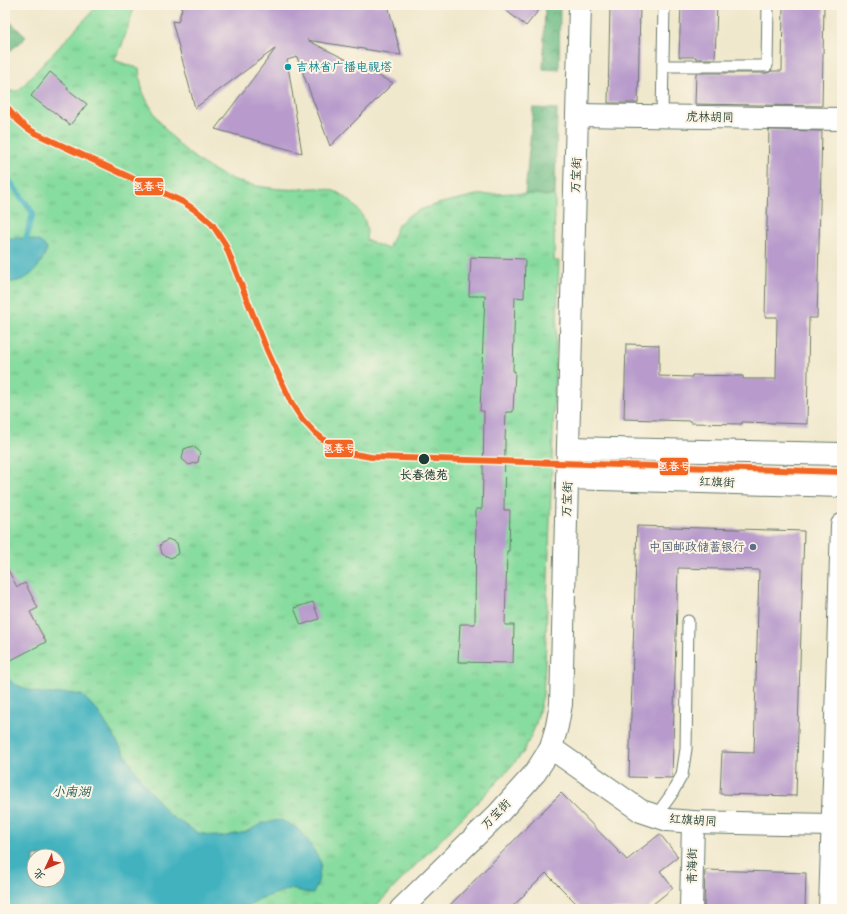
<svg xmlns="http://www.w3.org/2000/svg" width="847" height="914" viewBox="0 0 847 914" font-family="'Shantell Sans','LXGW WenKai TC',sans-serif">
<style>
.forest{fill:url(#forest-crowns);stroke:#467c5d}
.park{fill:url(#park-tufts);stroke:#538c6a;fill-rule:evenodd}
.water{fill:#43b2bf;stroke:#31787a;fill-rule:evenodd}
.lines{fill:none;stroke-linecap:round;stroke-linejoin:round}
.stream{stroke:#43b2bf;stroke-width:6}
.building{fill:#b89bcc}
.lane-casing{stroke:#687969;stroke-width:13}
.street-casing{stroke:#687969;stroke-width:24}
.secondary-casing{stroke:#687969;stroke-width:24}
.lane{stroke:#fff;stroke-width:11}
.street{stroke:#fff;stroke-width:22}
.secondary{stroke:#fff;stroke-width:22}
.tram-1-casing{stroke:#fcf5e5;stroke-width:9}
.tram-1{stroke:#f26522;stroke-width:6}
.culture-dot{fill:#0f9aa8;stroke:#fcf5e5;stroke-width:1.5}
.stop-dot{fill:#1f3d34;stroke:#fcf5e5;stroke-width:1.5}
.service-dot{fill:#5c6f8a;stroke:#fcf5e5;stroke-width:1.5}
.labels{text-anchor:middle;stroke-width:4;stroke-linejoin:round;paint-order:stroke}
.culture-label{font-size:12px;fill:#0d838f;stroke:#fcf5e5;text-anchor:start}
.street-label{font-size:12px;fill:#1f3d34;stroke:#fcf5e5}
.stop-label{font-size:12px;font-weight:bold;fill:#1f3d34;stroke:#fcf5e5}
.service-label{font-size:12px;fill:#4e5e75;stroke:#fcf5e5;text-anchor:end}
.water-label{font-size:13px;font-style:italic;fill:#2a605e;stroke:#fcf5e5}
.line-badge{stroke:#fcf5e5;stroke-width:1.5}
.badge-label{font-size:11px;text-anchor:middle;font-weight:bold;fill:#fff}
</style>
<defs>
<pattern id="forest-crowns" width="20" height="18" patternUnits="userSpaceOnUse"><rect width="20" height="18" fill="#6dbc86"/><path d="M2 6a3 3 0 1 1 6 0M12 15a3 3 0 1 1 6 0" fill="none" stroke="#599a6e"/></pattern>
<pattern id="park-tufts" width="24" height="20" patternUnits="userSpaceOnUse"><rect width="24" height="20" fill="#87dc9f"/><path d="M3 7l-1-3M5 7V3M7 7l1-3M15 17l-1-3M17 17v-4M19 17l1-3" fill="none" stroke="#6eb482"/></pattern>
</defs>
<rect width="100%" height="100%" fill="#fcf5e5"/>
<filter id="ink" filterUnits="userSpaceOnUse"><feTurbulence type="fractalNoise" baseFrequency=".025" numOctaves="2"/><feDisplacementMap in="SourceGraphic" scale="8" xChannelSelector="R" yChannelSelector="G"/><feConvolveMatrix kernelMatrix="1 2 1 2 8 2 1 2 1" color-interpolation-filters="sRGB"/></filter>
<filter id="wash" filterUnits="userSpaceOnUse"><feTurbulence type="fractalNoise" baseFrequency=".012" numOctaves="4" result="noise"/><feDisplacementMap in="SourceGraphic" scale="16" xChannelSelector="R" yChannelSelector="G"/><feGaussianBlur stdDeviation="0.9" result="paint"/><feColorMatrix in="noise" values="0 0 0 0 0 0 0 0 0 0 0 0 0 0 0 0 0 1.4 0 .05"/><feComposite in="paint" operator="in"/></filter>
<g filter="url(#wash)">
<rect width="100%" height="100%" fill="#f0e8cc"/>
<!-- forest -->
<g class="forest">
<path d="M545,5h15l-1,65 -16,-1z"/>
<path d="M5,17l21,20 -15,13 -6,4z"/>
<path d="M533,108l24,1 -2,87 -30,-2z"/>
</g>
<!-- park -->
<path class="park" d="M98,5h37l-13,40 -8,15 20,7 5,1c1,8 2,17 4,24 3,8 9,17 13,24 24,37 64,66 108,71 12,2 25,3 37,2 10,-1 19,-2 30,1 16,5 35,23 36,41 0,3 -1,6 -1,9l22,9 10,-24 10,-9 14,-7 19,-6 36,-8 36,-2 42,3 -1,65h5l-14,404 -2,30 -8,32 -12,26 -24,27 -126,129h-368v-818h13zM34,856h24v24h-24z"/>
<!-- water -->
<g class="water">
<path d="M5,238c10,0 30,-1 38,6 1,1 3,4 4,5 -5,13 -12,26 -26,31 -5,2 -11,2 -16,3z"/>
<path d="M5,675l9,9 21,8 18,2 14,-1 15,2 14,14 7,10 38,61 28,35 29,18 23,4 25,-5 17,-9 18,-3 17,9 11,13 12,21 -3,19 -5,12 -23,-5 -31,10 -15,10h-239zM34,856h24v24h-24z"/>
</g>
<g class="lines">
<!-- stream -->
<path class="stream" d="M5,175l28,38 -7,26"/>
</g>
<g id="blocks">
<!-- building -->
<g class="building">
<path d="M183,5h205l13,50 -94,-15 86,43 -63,63 -33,-89 -10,3 15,93 -87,-24 61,-81 -81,60 -23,-87 6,1z"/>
<path d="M499,5h44l-17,21z"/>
<path d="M610,5h30l-2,98h-30z"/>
<path d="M681,5h36l-2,54h-19v-2h-17z"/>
<path d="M783,5h41l-2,101 -127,-2 1,-31h71l5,-2h10z"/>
<path d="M50,72l18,15 -1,2 20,15 -17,21 -20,-16 -1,1 -18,-14z"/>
<path d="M769,130l53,1 -5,187h-8l-2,106 -65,-2v2l-51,-1v-2l-67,-2 2,-75 33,1v31l33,1v-2l51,1v3h33l1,-62h-12z"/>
<path d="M471,257l54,2 -1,39 -9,-1 -2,74h2l-2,41h-7l-1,31 -1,67h6l-1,41h-2l-2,74h9l-1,38 -55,-1 2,-38h15l1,-115h6l1,-31 1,-67h-4l5,-115h-16z"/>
<path d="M193,446l7,6 -2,10 -9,3 -7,-6 2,-10z"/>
<path d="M637,526l167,5 -8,265 -76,-2 2,-42 32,1 5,-183 -81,-2 -6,210 -43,-1z"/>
<path d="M168,539l9,4 2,10 -8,5 -9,-4 -2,-9z"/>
<path d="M5,564l12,23 8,-4 13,25 -8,4 16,30 -35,18 -6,-13z"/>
<path d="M313,602l6,17 -18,6 -7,-17z"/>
<path d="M561,793l66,67 33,-26 18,23 -18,14 13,17 -26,21h-65l-36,-36 -36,36h-64z"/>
<path d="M705,870l101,3 -1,36h-101z"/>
</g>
</g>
</g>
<g filter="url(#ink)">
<use href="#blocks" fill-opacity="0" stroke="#687969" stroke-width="1"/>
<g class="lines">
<defs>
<g id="lane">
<path d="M663,66h104l1,-61"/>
<path d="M662,116l2,-111"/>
<path d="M656,816l15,-21 11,-20 4,-26 2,-128"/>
</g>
<g id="street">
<path d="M577,115l265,4"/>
<path d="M551,748l90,63 27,9 25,2 139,3"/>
</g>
<g id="secondary">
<path d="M568,448l274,6"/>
<path d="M567,478l275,8"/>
<path d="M401,909l97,-95 37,-41 16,-25 6,-22 4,-22 19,-699"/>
<path d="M691,909l2,-87"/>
<path d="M830,909l12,-384"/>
</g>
</defs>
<!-- lane casing -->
<use href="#lane" class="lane-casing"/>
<!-- street casing -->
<use href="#street" class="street-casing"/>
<!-- secondary casing -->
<use href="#secondary" class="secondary-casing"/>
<!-- lane -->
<use href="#lane" class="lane"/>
<!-- street -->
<use href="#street" class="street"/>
<!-- secondary -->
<use href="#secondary" class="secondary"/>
<defs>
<path id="tram-1" d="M5,104c8,13 17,22 30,29l148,69 15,10 14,12 13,20 42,106 24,52 11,17 13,14 13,10 20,10 23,4 471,15"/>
</defs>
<!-- tram-1 casing -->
<use href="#tram-1" class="tram-1-casing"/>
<!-- tram-1 -->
<use href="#tram-1" class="tram-1"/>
</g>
</g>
<!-- markers -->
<circle class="culture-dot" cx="288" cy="67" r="4"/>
<circle class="stop-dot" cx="424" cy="459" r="6"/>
<circle class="service-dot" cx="753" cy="547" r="4"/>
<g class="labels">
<!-- culture labels -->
<g class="culture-label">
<text x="296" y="71">吉林省广播电视塔</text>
</g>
<!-- street labels -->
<g class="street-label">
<text transform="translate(710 117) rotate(1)" y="4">虎林胡同</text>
<text transform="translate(576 175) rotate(-88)" y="4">万宝街</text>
<text transform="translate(717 482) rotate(2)" y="4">红旗街</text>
<text transform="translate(567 499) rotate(-88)" y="4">万宝街</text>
<text transform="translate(496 814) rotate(-46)" y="4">万宝街</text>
<text transform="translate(693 820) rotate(4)" y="4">红旗胡同</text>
<text transform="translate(692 866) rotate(-89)" y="4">青海街</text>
</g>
<!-- stop labels -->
<g class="stop-label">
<text x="424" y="479">长春德苑</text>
</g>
<!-- service labels -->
<g class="service-label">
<text x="745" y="551">中国邮政储蓄银行</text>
</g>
<!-- water labels -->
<g class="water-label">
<text x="71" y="796">小南湖</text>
</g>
</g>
<g class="line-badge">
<rect x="134" y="177" width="30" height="19" rx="4" fill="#f26522"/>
<rect x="324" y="439" width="30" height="19" rx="4" fill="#f26522"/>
<rect x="659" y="457" width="30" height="19" rx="4" fill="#f26522"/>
</g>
<g class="badge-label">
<text x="149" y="190">氢春号</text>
<text x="339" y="452">氢春号</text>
<text x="674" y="470">氢春号</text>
</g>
<!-- margin -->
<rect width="847" height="914" fill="none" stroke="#fcf5e5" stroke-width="20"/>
<!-- north arrow -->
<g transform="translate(46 868) rotate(226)"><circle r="19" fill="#fcf5e5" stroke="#a4ab9e"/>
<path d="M0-3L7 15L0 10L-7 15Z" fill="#c8321e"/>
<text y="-6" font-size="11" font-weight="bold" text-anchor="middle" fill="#1f3d34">北</text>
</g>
</svg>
